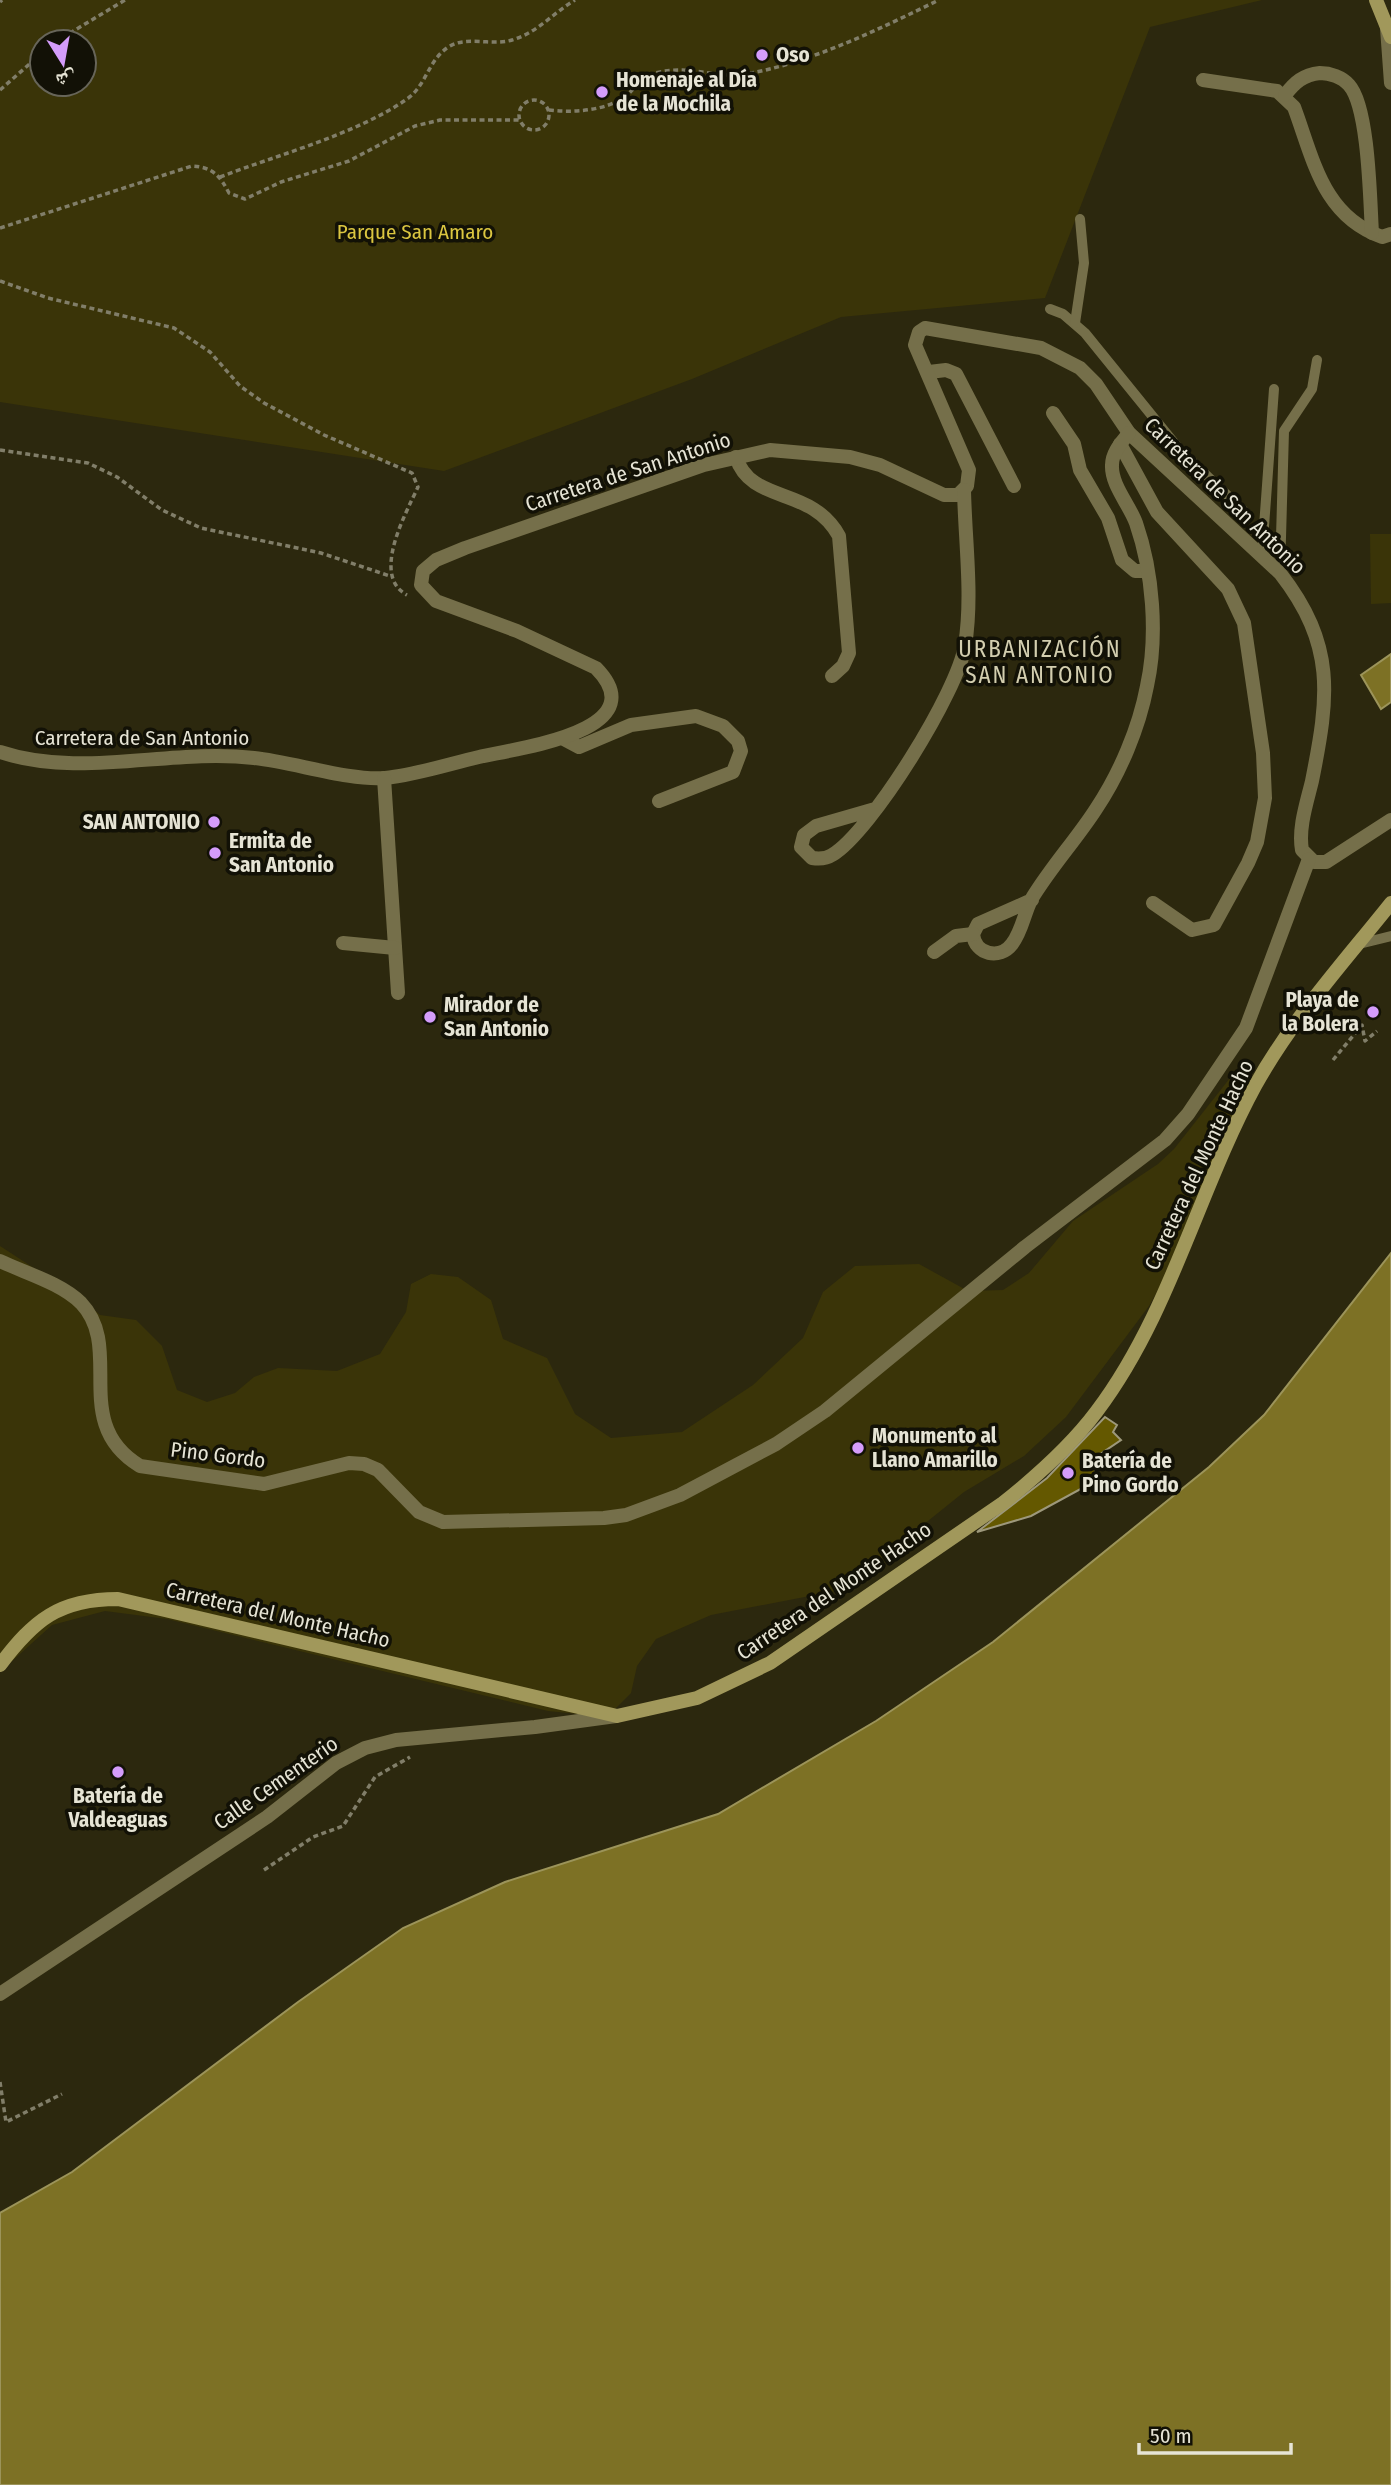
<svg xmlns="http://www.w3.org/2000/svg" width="1391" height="2485" viewBox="0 0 1391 2485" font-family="'Fira Sans Condensed','Noto Naskh Arabic',sans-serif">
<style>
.green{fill:#3a3408;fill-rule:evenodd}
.water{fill:#7d7125;stroke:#9c945a;stroke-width:2}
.building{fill:#645800;stroke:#9d987b;stroke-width:2}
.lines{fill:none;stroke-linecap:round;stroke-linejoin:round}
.path{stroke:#817e69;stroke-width:3.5;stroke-dasharray:5 3.5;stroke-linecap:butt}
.service{stroke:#756f4a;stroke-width:10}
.minor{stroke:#756f4a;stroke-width:14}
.secondary{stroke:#a1985b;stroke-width:14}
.poi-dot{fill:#d49cfb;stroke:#121106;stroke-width:2.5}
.labels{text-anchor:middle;stroke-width:7;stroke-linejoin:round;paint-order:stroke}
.poi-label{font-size:21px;font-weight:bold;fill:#e6e4d5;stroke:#121106;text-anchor:start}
.park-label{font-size:21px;fill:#dbc640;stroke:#121106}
.street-label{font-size:21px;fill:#e6e4d5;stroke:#121106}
.neighbourhood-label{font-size:23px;letter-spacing:2px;fill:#d3ceaf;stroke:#121106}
</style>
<rect width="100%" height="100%" fill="#2c280e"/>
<!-- green -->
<g class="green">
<path d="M0,0h1262l-112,27 -105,271 -204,19 -149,62 -248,92 -444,-69zM42,42h42v42h-42z"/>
<path d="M1370,534h21v69l-20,1z"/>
<path d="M1234,1073l12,6 9,17 -60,127 -46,83 -83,111 -42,39 -60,36 -82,66 -31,30 -140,27 -55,24 -19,27 -6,27 -16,16 -37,5 -30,-3 -381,-92 -62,-8 -53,14 -52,47v-426l83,54 17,15 36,5 26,26 15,44 30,12 28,-9 19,-16 24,-9 59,3 43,-17 26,-42 5,-28 20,-10 27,3 33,23 12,39 44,19 28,56 36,24 71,-6 71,-47 50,-47 20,-46 32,-26 64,-2 49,27 35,-1 26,-17 44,-52 85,-57 16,-15z"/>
</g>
<!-- water -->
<g class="water">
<path d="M1391,654v48l-10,7 -20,-34z"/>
<path d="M1391,1253v1232h-1391v-272l72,-41 226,-170 105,-74 102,-46 213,-68 158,-93 117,-79 216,-175 55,-52z"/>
</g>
<!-- building -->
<path class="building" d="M1105,1417l12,8 -4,7 8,8 -28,19 6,7 -5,2 5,11 -68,37 -54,16 70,-54z"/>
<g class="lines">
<!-- path -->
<g class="path">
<path d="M0,2l2,-2"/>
<path d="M55,42l70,-42"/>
<path d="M0,90l42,-37"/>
<circle cx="534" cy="115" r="15"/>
<path d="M549,110c23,3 57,1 77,-14 11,-9 14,-20 29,-23 35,-9 59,6 90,1 64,-10 136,-46 194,-74"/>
<path d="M220,177c57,-22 137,-43 187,-78 20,-14 21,-40 43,-53 18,-10 42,0 62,-6 25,-7 41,-27 63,-40"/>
<path d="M0,228l192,-62c21,1 28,10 37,27l16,6 36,-17 68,-21 66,-35 25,-6h79"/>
<path d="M0,281l48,17 126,30 36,24 30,34 24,17 60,32 88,38 6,14c-13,28 -47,89 -11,108"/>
<path d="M0,450l88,13 29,14 45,33 39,18 120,25 69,23"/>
<path d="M1333,1060l29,-35 3,16 12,-10"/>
<path d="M264,1870l49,-33 30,-11 32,-49 35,-20"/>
<path d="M0,2082l6,40 56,-28"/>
</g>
<!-- service -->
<g class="service">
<path d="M1050,309l13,5 22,19 94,116 67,64"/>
<path d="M1075,323l9,-60 -4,-44"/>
<path d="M1262,554l12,-165"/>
<path d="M1280,573l4,-142 28,-42 5,-29"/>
<path d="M1359,944l32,-8"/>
</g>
<!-- minor -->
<g class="minor">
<path d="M1387,28l4,55"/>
<path d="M1203,80l74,11 17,16c20,54 29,109 88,130l9,-3"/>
<path d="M1285,95c10,-13 18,-20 35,-22 10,0 22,4 29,12 20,22 21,117 23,148"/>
<path d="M929,372l17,-2 10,4 58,112"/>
<path d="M1053,413l21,31 6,26 28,48 14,42 13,11h11"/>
<path d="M1120,444l37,68 71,77 16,34 19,130 2,45 -8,44 -9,21 -34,62 -22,5 -39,-27"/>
<path d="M736,457c15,48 75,28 103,79l10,117 -6,13 -11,10"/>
<path d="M564,739l15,8 52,-22 65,-9 27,10 15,15 3,10 -8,21 -74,29"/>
<path d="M0,752c81,27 171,-4 254,6 39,4 95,23 131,20 31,-3 64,-14 94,-21 33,-8 180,-25 117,-89l-79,-37 -81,-30 -15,-16 2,-14 13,-11 29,-12 239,-83 66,-15 80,7 30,8 64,30h14l9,-9 2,-16 -54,-125 4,-13 6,-4 116,20 39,20 16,16 33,49 151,140c56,72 49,123 32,208 -5,21 -14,47 -10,69l12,12h12l65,-42"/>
<path d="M384,778l14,215"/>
<path d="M875,809l-59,17 -12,9 -3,12 11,11c7,1 14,1 20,-3 39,-23 127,-165 133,-210 8,-49 0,-104 -1,-155"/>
<path d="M1032,900l-54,24 -5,10c2,21 27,26 39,10 10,-13 12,-30 19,-44 19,-32 45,-60 65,-91 24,-36 43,-81 51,-123 11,-50 6,-114 -11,-163 -7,-19 -25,-38 -24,-58 0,-13 10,-23 17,-32"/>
<path d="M343,943l52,5"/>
<path d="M934,952l22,-16 17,-2"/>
<path d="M0,1261c25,12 61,22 81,42 44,46 -12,120 59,163l124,18 85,-21 15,1 14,6 41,42 24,10 161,-4 22,-3 54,-20 96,-51 49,-33 200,-164 140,-107 23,-26 58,-86 63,-169"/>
<path d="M0,1994l267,-177 69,-54 29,-15 31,-8 139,-13 81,-11"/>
</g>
<!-- secondary -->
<g class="secondary">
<path d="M1376,0l15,37"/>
<path d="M0,1665c34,-45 59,-66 118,-66l499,117 80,-18 73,-35 233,-160c34,-27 68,-57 94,-92 73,-97 101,-220 158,-325 37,-67 89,-124 136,-183"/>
</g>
</g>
<!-- markers -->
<g class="poi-dot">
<circle cx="762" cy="55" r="7"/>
<circle cx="602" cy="92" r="7"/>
<circle cx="214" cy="822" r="7"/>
<circle cx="215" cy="853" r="7"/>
<circle cx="1373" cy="1012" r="7"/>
<circle cx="430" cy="1017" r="7"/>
<circle cx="858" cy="1448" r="7"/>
<circle cx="1068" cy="1473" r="7"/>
<circle cx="118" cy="1772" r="7"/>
</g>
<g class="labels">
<!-- poi labels -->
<g class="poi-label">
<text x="776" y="62">Oso</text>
<text x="616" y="87">Homenaje al Día<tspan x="616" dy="24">de la Mochila</tspan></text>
<text x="200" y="829" text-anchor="end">SAN ANTONIO</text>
<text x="229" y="848">Ermita de<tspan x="229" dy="24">San Antonio</tspan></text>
<text x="1359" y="1007" text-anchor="end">Playa de<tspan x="1359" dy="24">la Bolera</tspan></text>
<text x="444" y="1012">Mirador de<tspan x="444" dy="24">San Antonio</tspan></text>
<text x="872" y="1443">Monumento al<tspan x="872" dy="24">Llano Amarillo</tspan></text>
<text x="1082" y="1468">Batería de<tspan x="1082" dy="24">Pino Gordo</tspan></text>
<text x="118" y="1803" text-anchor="middle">Batería de<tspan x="118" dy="24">Valdeaguas</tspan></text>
</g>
<!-- park labels -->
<g class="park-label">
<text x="415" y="239">Parque San Amaro</text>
</g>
<!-- street labels -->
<g class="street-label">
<text transform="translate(628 472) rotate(-18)" y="7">Carretera de San Antonio</text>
<text transform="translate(1225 496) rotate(44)" y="7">Carretera de San Antonio</text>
<text x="142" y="745">Carretera de San Antonio</text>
<text transform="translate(1199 1165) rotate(-65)" y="7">Carretera del Monte Hacho</text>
<text transform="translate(218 1455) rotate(7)" y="7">Pino Gordo</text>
<text transform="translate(834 1591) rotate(-34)" y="7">Carretera del Monte Hacho</text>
<text transform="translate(278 1615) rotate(13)" y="7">Carretera del Monte Hacho</text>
<text transform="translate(276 1783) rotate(-35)" y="7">Calle Cementerio</text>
</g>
<!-- neighbourhood labels -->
<g class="neighbourhood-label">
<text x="1040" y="657">URBANIZACIÓN<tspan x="1040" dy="26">SAN ANTONIO</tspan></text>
</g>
</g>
<!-- north arrow -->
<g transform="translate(63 63) rotate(169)"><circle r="33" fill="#121106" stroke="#676559" stroke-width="2"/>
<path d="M0-5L12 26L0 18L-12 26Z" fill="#d49cfb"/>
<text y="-10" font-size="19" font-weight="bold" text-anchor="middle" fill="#e6e4d5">ش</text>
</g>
<!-- scale -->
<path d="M1139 2443v10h152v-10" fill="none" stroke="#e6e4d5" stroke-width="3.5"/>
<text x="1150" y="2443" font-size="21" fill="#e6e4d5" stroke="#121106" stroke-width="5" paint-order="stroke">50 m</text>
</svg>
